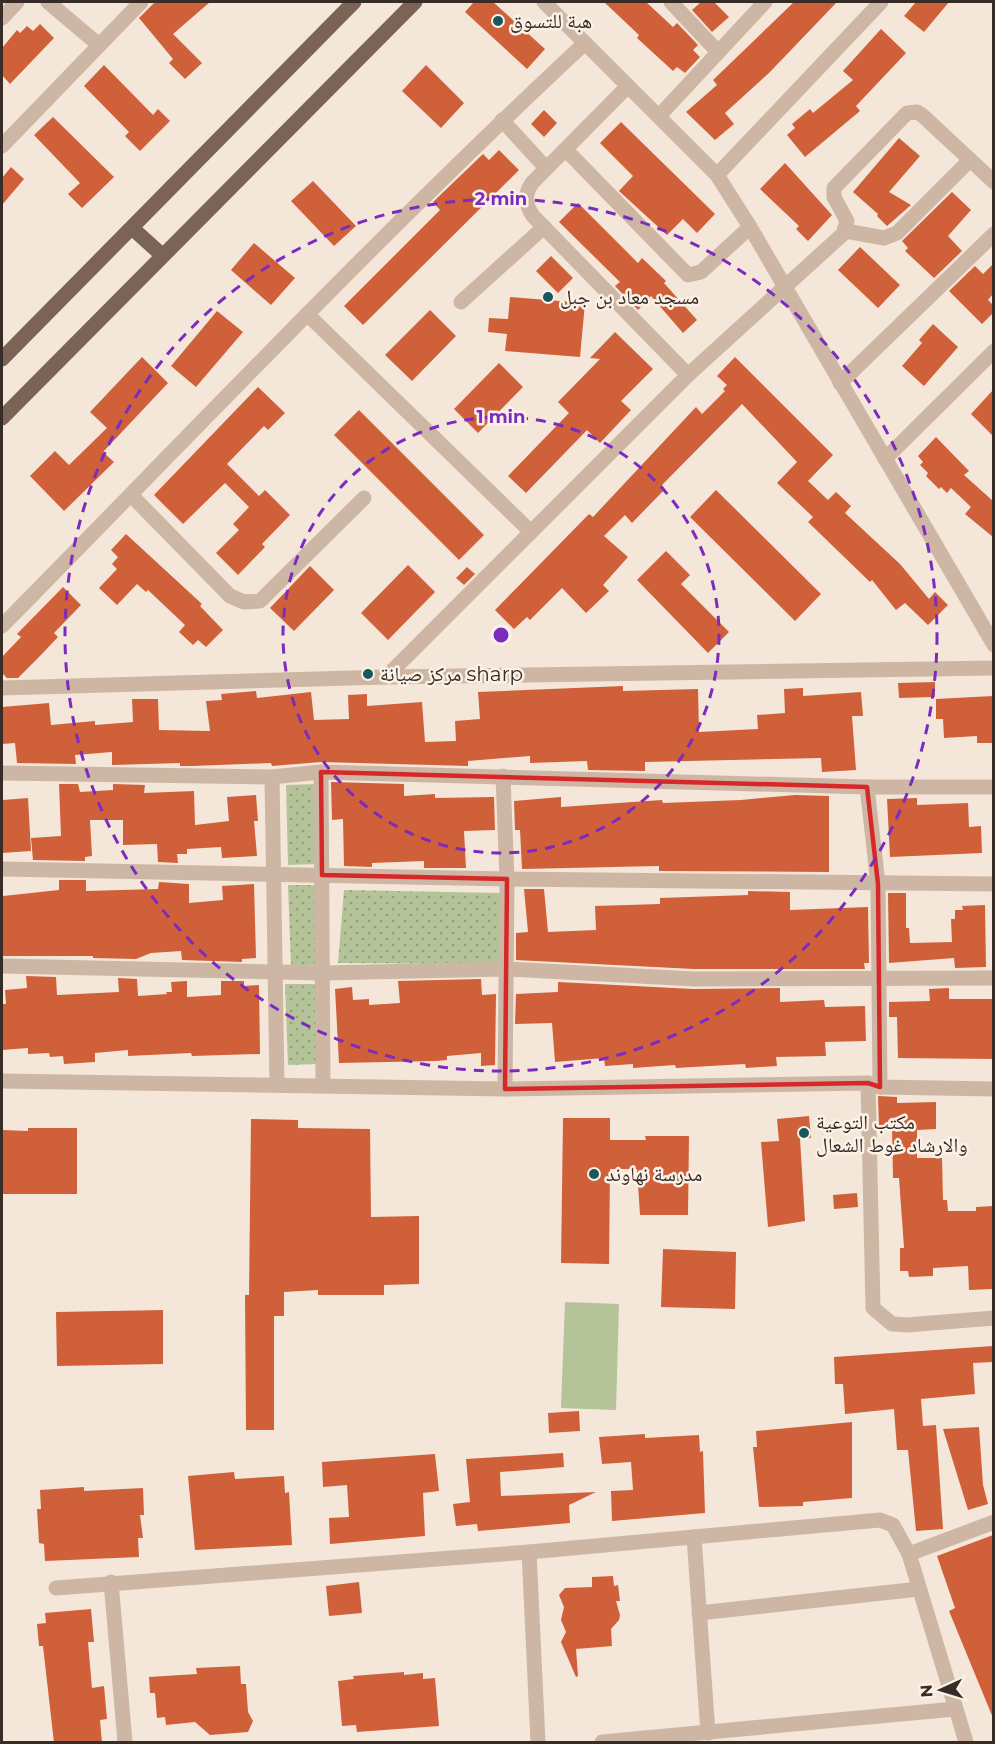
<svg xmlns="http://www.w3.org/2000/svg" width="995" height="1744" viewBox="0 0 995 1744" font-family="Montserrat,'Noto Naskh Arabic',sans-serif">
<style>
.grass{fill:url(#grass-dots)}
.pitch{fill:#b5c498}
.building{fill:#d0603a}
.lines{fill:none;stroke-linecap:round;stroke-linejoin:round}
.minor{stroke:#cdb7a4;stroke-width:15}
.major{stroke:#7b6356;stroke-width:15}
.marked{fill:none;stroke:#d62828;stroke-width:4.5;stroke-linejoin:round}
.ring{fill:none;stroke:#7b2cbf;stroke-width:3;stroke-dasharray:10 8}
.poi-dot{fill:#18575c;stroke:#fbf1e6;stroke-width:2}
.labels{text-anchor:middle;stroke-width:5;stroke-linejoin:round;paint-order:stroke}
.poi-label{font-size:20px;fill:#372c26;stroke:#fbf1e6;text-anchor:start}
.centre{fill:#7b2cbf;stroke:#fbf1e6;stroke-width:3}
.ring-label{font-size:18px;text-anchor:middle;font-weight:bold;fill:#7b2cbf;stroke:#fbf1e6;stroke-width:5;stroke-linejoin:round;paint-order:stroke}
</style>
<defs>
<pattern id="grass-dots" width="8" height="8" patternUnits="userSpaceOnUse" patternTransform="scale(1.5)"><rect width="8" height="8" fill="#b5c498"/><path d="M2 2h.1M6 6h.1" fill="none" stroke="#949f7c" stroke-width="1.8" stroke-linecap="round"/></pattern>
</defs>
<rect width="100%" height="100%" fill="#f4e7d9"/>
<!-- grass -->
<g class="grass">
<path d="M318,784l2,80 -32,1 -2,-80z"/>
<path d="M288,885h32l2,80 -31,1z"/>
<path d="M344,890l157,3 1,71 -164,-1z"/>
<path d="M285,984h32l2,80 -31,1z"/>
</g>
<!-- pitch -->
<path class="pitch" d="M565,1302l54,2 -3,106 -55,-2z"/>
<!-- building -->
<g class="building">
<path d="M155,2h55l-37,32 29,29 -17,16 -16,-16 4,-4 -34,-41z"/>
<path d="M474,2h19l52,47 -18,20 -62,-57z"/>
<path d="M604,2h42l27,25 4,-4 21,22 -5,5 7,7 -15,16 -8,-6 -4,4 -36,-33 2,-3z"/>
<path d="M701,2h13l15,15 -17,15 -20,-22z"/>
<path d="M794,2h43l-68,71 -44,40 9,11 -19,16 -29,-28 31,-27 -4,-5z"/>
<path d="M916,2h33l-25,30 -20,-16z"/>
<path d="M40,24l14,14 -44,46 -8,-9v-27l15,-18 3,3 7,-7 6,5z"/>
<path d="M881,29l25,24 -50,53 4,5 -55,46 -18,-22 8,-7 -3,-4 18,-15 3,4 40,-33 -10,-9z"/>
<path d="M104,65l49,50 5,-6 12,12 -30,30 -15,-15 4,-4 -45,-46z"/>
<path d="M426,65l38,38 -23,25 -39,-37z"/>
<path d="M544,110l13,13 -13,14 -13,-13z"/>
<path d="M53,117l61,60 -32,31 -14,-14 12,-11 -46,-48z"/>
<path d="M621,122l94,92 -18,19 -14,-14 -16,16 -48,-44 14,-15 -33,-33z"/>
<path d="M899,138l21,18 -31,36 22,13 -24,21 -10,-10 1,-2 -25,-22z"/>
<path d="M499,150l20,20 -156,155 -19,-19 96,-96 -7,-8 50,-48 6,6z"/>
<path d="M785,163l47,52 -24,26 -12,-12 3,-3 -39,-37z"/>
<path d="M11,167l13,12 -22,26v-27z"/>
<path d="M313,181l43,45 -22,20 -43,-45z"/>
<path d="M952,192l19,18 -23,26 14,15 -28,27 -29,-27 3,-3 -6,-7z"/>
<path d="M578,203l60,60 4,-5 24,23 -2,2 33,37 -14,13 -32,-37 -13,14 -23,-24 5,-4 -61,-60z"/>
<path d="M254,243l41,35 -24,27 -40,-35z"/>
<path d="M860,247l40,38 -22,23 -40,-38z"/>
<path d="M551,256l22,22 -15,15 -22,-22z"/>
<path d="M993,264v30l-5,6 5,5v8l-11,11 -33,-33 26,-25 8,8z"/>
<path d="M510,297l75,6 -5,54 -75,-6 2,-17 -19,-2 1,-14 19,1z"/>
<path d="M430,310l26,26 -44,45 -27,-26z"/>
<path d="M217,311l26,21 -47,55 -25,-21z"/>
<path d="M933,324l25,23 -34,39 -22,-20 20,-23 -3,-3z"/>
<path d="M615,332l38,37 -32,32 10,9 -31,33 -13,-13 -61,63 -18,-17 61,-63 -11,-11 42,-43 -10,-1z"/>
<path d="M142,357l26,26 -65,69 11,10 -50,49 -34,-35 25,-25 14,14 38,-37 -17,-16z"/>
<path d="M735,357l98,98 -25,26 20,19 8,-8 15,14 -6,7 55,51 29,35 6,-7 13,13 -20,20 -23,-22 -9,7 -24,-30 -2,2 -62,-60 5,-5 -36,-34 20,-21 -55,-58 -80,81 3,4 -33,34 -7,-8 -21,21 24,21 -25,28 6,6 -23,22 -24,-25 -32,32 -3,-3 -13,12 -19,-19 94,-96 4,3 103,-110 6,7 23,-23 -2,-2 4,-4 -10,-9z"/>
<path d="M499,363l24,24 -45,46 -24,-24z"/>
<path d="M258,387l27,26 -17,17 -4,-4 -37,38 32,32 6,-6 25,25 -28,29 3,3 -27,28 -22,-22 23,-23 -6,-6 16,-17 -24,-24 -42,41 -29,-29z"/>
<path d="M993,390v46l-22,-22z"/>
<path d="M359,410l125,125 -25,25 -125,-125z"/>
<path d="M936,437l33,34 -5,4 29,26v36l-28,-23 6,-7 -20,-19 -4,5 -6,-6 -2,2 -13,-13 2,-3 -8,-8 3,-3 -5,-6z"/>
<path d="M716,490l105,104 -26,27 -105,-104z"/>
<path d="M126,534l76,70 -2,2 23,24 -17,17 -8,-7 -5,5 -14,-13 6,-7 -37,-35 -2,2 -9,-8 -20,21 -18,-17 18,-19 -5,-5 6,-7 -7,-7z"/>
<path d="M666,551l24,24 -9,9 48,48 -21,21 -71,-73z"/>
<path d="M408,565l27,27 -47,48 -27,-27z"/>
<path d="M310,566l24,24 -40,41 -24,-23z"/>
<path d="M467,567l8,7 -11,11 -8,-7z"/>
<path d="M63,587l18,18 -27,28 4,4 -18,19 -22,22h-11l-5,-5v-16l19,-20 -4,-3z"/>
<path d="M935,682v15l-36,1 -1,-15z"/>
<path d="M623,686v5l75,-2 1,43 59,-3 -1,-14 28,-2 -1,-24 19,-1v8l58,-4 2,24h-11l4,54 -34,2 -1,-14 -176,4v9l-57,-1 -1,-9 -57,2v-7l-62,5v5l-147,-4 -49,4 -1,-3 -78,3h-13v-3l-68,2v-13l-37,3 1,9 -59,-1 -2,-20 -13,1v-37l47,-4 2,22 44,-4v4l38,-3 -1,-23h26l1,31 51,1 -4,-30 16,-1 -1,-6 35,-3 1,7 54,-6 3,28 35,-1 -1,-24 19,-1v12l55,-4 3,40 31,-1 -1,-20 25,-2 -2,-27z"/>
<path d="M993,696v47h-16v-7l-33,2 -1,-19h-7v-20z"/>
<path d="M331,782l73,2v12l31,-2v4l59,-1 1,33 -31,1 2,37h-42v-7l-52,2v4l-28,-1 -1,-47 -11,1z"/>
<path d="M59,784h19l2,8 33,-2v-6l32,1 -1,8 50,-2 1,34 34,-4 -2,-24 29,-2 2,26h-4l3,35 -35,2 -1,-11 -34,2v5h-10l1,9 -20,-1 -1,-18 -34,1v-25h-33l2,36 -7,1v4l-52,-1 -2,-22 30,-2z"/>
<path d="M795,795l34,1v76l-170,-1v-5l-137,3 -2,-39h-5l-1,-29 47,-4v10l101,-7 1,3 78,-3z"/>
<path d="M28,798l3,53 -29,2 1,-53z"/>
<path d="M917,798v7l51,-2 1,24 12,-1 1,27 -92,4 -3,-58z"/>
<path d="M59,880h27v11l72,-2 1,-7 30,2v19l34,-3 -1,-14 32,-2 2,74 -14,1v3l-60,-2 -1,-9 -30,2 -15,6 -43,-1v-2h-91l1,-60 56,-6z"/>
<path d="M524,889h20l4,43 48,-2 -1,-24 65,-2v-6l88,-3v-4l42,1v18l78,-3 1,56h-5l1,6h-171l-178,-9v-27l12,-1z"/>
<path d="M888,893h18v35h3l1,15 42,-1 -1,-23h4v-9h8l-1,-4 23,-1 1,62 -31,1 -1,-10 -65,5z"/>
<path d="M26,976l30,1 1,18 62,-3 -1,-14 19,1 1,17 29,-2 -1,-2h6l-1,-10 16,-1v16l34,-2v-14h23v5l15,-1 1,69 -68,2 -1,-3 -63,3v-6l-33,3v9l-31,2 -1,-8 -13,1 -1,-4 -21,1v-6l-26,2v-46h4l-1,-14 22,-2z"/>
<path d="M481,979l1,16 14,-1 -1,71 -14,1v-13l-34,3v4l-11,1 -97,2 -4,-74 17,-2 1,13 16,-1v6l31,-2 -2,-22z"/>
<path d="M558,982l135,7 87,-1v14l44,-2 1,7 40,-1 1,35 -41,1 1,14 -50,1 1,9 -31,2 -1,-4 -69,4 -1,-3 -42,3v-4l-28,2 -1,-8 -49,4 -3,-39 -37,1 1,-30 42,-2z"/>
<path d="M949,988v11h44v60l-95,-1 -1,-41h-8v-15l41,-1 -1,-12z"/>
<path d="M878,1096l19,1v6l39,-1v27l-19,1v28h25l1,42h4l1,11h28v-4l17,-1 -1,83 -23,1 -1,-24 -35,2v8l-24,1 -1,-6h-8v-23h4l-5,-70h-6l-1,-52h-13z"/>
<path d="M809,1116l2,22 -11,1 5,82 -37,6 -7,-85 18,-1 -2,-22z"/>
<path d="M563,1118h47v22h36l-1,-4h44l-1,79h-48l-3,-46h-27l-1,95 -48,-1z"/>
<path d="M251,1119l47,1v8l72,1 1,88 48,-1v68l-35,1v10h-66v-5l-34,2v24h-10v114h-28l-1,-135h4z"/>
<path d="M28,1128h49v66h-75v-64l26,1z"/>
<path d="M857,1193l1,14 -24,2 -1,-14z"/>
<path d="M663,1249l73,3 -1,57 -74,-2z"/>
<path d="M163,1310v54l-106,2 -1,-54z"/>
<path d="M993,1346v16l-20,1 2,31 -54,5 2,27 13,-1 7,104 -27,2 -8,-81h-11l-3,-41 -49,5 -2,-30h-8l-1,-27z"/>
<path d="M579,1411l1,20 -31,2 -1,-20z"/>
<path d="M852,1422v76l-49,4v4l-44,1 -6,-60h4l-1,-16z"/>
<path d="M979,1427l4,58 5,19 -20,6 -25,-81z"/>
<path d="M645,1434v4l54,-3 1,17 3,-1 2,62 -93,8 -1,-30 22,-1 -2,-28 -29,2 -3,-27z"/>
<path d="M563,1453l1,14 -64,5 1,24 95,-4 -27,13 1,18 -92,8 -1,-7 -21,2 -3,-22 17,-2 -4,-43z"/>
<path d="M435,1454l4,37 -16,2 2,43 -95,8 -1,-26 20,-1 -2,-32 -24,2 -1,-25z"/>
<path d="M234,1472l1,7 49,-3 1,17 4,-1 3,53 -97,5 -7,-74z"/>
<path d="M84,1487v4l59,-3 1,27h-4l3,23h-5l1,19 -94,4 -1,-17 -5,-1 -2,-34h4l-1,-19z"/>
<path d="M993,1535v183l-44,-107 6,-3 -18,-52z"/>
<path d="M613,1576l1,10 4,-1 2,16h-4l4,14 -1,5 -8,9 1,17 -36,3 2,27 -2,1 -15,-35 5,-10 -5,-12 3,-13 -5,-12 6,-7 27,-1v-10z"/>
<path d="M359,1582l3,31 -33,3 -3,-30z"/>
<path d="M91,1609l3,33h-6l4,46 12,-2 3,33 -7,1 2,23h-48l-11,-97h-4l-2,-22 9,-1 -1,-10z"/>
<path d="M240,1666l1,18h5l2,28 5,9 -5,11 -38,3 -15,-13 -29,3 -1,-8 -8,1 -2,-25h-5l-1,-16 48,-3 -1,-6z"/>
<path d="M404,1672v3l19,-2v6l12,-1 4,48 -82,6 -1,-7 -14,1 -4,-45 16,-2 -1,-3z"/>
</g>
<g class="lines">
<!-- minor -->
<g class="minor">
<path d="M48,2l51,43"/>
<path d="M544,2l173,173 33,52 244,418"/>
<path d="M671,2l47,50"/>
<path d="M2,18l15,-16"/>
<path d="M628,86l-96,97c-8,12 -7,21 1,33l155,159"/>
<path d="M659,116l106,-114"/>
<path d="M502,120l44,48"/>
<path d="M2,146l139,-144"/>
<path d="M566,150l122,125 13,-3 49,-45"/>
<path d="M717,175l164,-173"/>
<path d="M846,231l38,7 13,-5 73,-73"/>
<path d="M461,302l83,-75"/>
<path d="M307,314l224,218"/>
<path d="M840,383l154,-149"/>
<path d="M885,459l109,-108"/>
<path d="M131,495l99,101 14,6 16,-1 104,-103"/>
<path d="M2,626c193,-196 382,-396 583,-583"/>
<path d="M386,677l302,-302 155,-141 4,-13 -13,-24v-9l73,-75 10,-1 5,3 72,67"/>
<path d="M2,688l384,-11 608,-9"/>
<path d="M321,772l2,314"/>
<path d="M2,773l270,4 49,-5 546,15h127"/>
<path d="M503,776l4,103 -2,210"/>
<path d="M272,777l5,308"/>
<path d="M867,787l11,97 2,203"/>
<path d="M2,869l505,10 487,5"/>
<path d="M2,966l320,7 184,-4 188,10 300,-1"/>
<path d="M2,1081l503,8 363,-6 12,4 114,2"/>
<path d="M868,1083l5,225 19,16 15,1 87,-7"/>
<path d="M694,1537l14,196"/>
<path d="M529,1552l9,190"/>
<path d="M909,1554l85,-32"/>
<path d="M111,1582l14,160"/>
<path d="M56,1588l473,-36 351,-32 13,5 16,29 57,188"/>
<path d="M699,1613l220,-24"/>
<path d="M602,1742l353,-33"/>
</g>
<!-- major -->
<g class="major">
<path d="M132,228l30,27"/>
<path d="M2,359l352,-357"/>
<path d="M2,418l413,-416"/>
</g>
</g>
<!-- marked area -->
<path class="marked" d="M321,772l546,15 11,97 2,203 -12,-4 -363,6 2,-210 -185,-4z"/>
<!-- distance rings -->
<g class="ring">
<circle cx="501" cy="635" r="218"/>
<circle cx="501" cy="635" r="436"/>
</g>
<!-- markers -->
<g class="poi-dot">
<circle cx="498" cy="21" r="6"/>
<circle cx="548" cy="297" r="6"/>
<circle cx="368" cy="674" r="6"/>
<circle cx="804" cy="1133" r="6"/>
<circle cx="594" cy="1174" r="6"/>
</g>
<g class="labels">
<!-- poi labels -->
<g class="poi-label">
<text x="510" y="28">هبة للتسوق</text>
<text x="560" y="304">مسجد معاد بن جبل</text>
<text x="380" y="681">مركز صيانة sharp</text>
<text x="816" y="1129">مكتب التوعية<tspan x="816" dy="23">والارشاد غوط الشعال</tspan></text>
<text x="606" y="1181">مدرسة نهاوند</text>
</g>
</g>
<circle cx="501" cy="635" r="9" class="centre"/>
<g class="ring-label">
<text x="501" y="205">2 min</text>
<text x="501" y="423">1 min</text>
</g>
<!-- border -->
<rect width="995" height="1744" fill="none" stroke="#372c26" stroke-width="6"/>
<!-- north arrow -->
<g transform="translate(941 1690) rotate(266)" stroke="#fbf1e6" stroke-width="4.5" paint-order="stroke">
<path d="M0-4.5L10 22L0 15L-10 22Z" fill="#372c26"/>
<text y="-9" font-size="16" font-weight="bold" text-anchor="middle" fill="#372c26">N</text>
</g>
</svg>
